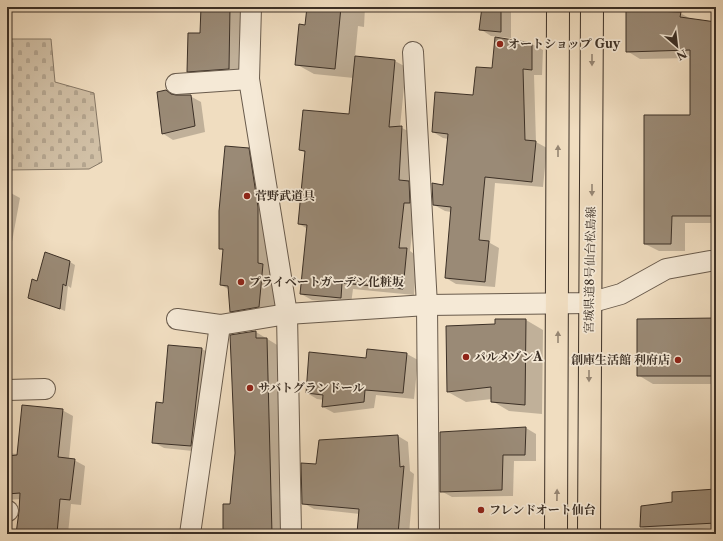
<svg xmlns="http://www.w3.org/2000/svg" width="723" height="541" viewBox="0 0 723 541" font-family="'Libre Caslon Text','Noto Serif JP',serif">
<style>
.cemetery{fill:url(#cemetery-stones);stroke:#867866}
.shadow{fill:#0003}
.building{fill:#9a8a76;stroke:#3c3026}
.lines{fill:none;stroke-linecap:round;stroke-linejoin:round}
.street-casing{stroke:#695b4c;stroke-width:22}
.primary-casing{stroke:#3c3026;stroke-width:24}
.street{stroke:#f5e9d6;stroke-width:20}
.primary{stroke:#f0ddc0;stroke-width:22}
.oneway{fill:#968673}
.poi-dot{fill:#8f2418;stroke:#f5e9d6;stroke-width:1.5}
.labels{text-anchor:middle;stroke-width:3.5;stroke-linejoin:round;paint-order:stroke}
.poi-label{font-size:12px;font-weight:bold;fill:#3c3026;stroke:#f5e9d6;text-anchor:start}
.street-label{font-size:12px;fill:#3c3026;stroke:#f5e9d6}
</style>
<defs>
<pattern id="cemetery-stones" width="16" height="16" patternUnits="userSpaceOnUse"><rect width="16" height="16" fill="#d1c0a6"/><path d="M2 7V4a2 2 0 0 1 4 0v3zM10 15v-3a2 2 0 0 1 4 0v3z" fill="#b4a58f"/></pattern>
</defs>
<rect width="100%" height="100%" fill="#f0ddc0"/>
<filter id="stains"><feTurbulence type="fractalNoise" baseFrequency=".005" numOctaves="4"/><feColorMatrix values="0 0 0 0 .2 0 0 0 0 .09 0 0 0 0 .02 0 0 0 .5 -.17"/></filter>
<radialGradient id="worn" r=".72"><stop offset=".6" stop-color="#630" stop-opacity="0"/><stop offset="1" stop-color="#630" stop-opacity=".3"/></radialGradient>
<!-- cemetery -->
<path class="cemetery" d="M7,39h44l4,43 39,11 8,69 -13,7 -82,1z"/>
<!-- shadow -->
<g class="shadow">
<path d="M202,7h50l-2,24h-10l-1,44 -40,2 -11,-6 13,-37z"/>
<path d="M308,7h57l-1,20 -6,-1 -3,31 40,4 11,6 -6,60 12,6 -2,50 9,5 -4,20 -5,43 7,5 -3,39 -61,-6 -2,15 -39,-4 -11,-6 7,-65 -9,-5 7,-71 -6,-3 50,-35 4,-37 -40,-4 -18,-10 10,-38z"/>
<path d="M483,7h28v31l-20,-2 -11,-7z"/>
<path d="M680,13l13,7 23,3v200h-31v28h-26l-14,-7 46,-128v-58l-51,1 -13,-8z"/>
<path d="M495,38l37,6 11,6 -1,25h-8l2,67 11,6 -4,39 -48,-4 -5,60 9,5 -4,39 -39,-3 -10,-6 5,-66 -6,-1 -11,-6 10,-19 5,-47 -6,-1 -10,-6 41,-35 18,-27z"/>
<path d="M174,96h16l11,6 4,30 -32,8 -11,-7z"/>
<path d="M248,149l15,9 15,115 -4,42 -29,5 -14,-9 -1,-21 -9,-5 3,-34 -4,-2z"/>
<path d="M7,191l13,7 -13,71z"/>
<path d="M70,262l5,3 -4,23 -3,-2 -3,25 -36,-14 9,-15z"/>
<path d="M716,319v65h-63l-15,-9z"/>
<path d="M526,320l17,10 -1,84 -33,-3 -17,-10v-2l-26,3 -18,-10z"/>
<path d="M256,332l31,19 12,183h-75l7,-29 5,-52 -5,-117z"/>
<path d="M202,349l11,6 -11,97 -38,-4 -11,-6 10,-38z"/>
<path d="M407,354l11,6 -4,39 -38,-4 -2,13 -40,5 -11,-6 1,-7 -7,-1 -10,-6 60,-34z"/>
<path d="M62,410l11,6 -4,43 5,1 11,6 -4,39 -10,-1 -3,30h-51l4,-35 -14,1v-47l11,1z"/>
<path d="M526,428l10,6v27h-22l-1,35 -61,1 -11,-6z"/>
<path d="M398,436l10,6 2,29 4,3 -5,60h-48l-3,-2 2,-18 -46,-5 -11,-6 14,-38z"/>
<path d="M716,490v38l-65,4 -10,-5 32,-24z"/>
</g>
<!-- building -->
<g class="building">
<path d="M201,7h29l-1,62 -42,3 1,-39h12z"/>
<path d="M307,7h34l-6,62 -40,-4 4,-41 6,1z"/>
<path d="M482,7h19v25l-22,-2z"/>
<path d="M626,10l55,2 -1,5 36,5 -2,194h-42l-1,28h-27v-129h46v-65l-64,2z"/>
<path d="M495,37l37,6v27l-9,-1 2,71 11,1 -4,41 -47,-5 -6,63 10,1 -4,41 -40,-4 6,-71 -18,-2 -1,-22 11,2 5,-51 -16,-2 3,-40 38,3 3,-28 16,1z"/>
<path d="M355,56l40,4 -6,67 13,-1 -3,54 10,1 1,22h-6l-5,45h8l-4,41 -61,-6 -1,15 -41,-4 7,-69 -9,-1 7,-73 -6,-1 4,-40 46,4z"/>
<path d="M166,90l5,4 5,1h15l4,31 -33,8 -5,-42z"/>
<path d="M225,146l24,2 9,59v56l5,1 -4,43 -29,5 -2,-26 -8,-1 3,-36h-4v-38z"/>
<path d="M45,252l25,9 -4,25 -3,-2 -3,25 -32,-11 4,-19 5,2z"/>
<path d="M716,318v58h-79v-57z"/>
<path d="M495,319h31l-1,86 -34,-3v-15l-44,5 -1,-66 49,-2z"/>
<path d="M256,331v7h11l5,196h-49v-30h7l5,-51 -5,-118z"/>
<path d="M168,345l34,3 -11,98 -39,-3 4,-41 7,1z"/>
<path d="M367,349l40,4 -4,40 -38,-3 -1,12 -42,5 1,-12 -17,-2 3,-41 57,6z"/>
<path d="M22,405l41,4 -5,48 17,2 -5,41 -10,-1 -3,35h-41l3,-23 1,-18 -13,1v-38l10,-1z"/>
<path d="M526,427l-1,28h-22l-1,35 -62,2v-60z"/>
<path d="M398,435l2,32 4,-1 -6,68 -41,-1 2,-24 -57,-5 -1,-41 15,1 3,-24z"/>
<path d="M716,489v34l-76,4 1,-21 31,-4v-10z"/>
</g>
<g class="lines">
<defs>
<g id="street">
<path d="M251,7l-2,72 38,235 4,220"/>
<path d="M413,52l14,253 2,229"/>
<path d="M176,84l73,-5"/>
<path d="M177,319l43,6 67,-11 140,-9 162,-2 32,-9 45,-25 44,-8"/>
<path d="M7,390l38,-1"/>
<path d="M7,511h1"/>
<path d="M190,534l30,-209"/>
</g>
<g id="primary">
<path d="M556,534l2,-527"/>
<path d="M589,534l3,-527"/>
</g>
</defs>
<!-- street casing -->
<use href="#street" class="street-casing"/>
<!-- primary casing -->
<use href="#primary" class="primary-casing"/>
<!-- street -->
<use href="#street" class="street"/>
<!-- primary -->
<use href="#primary" class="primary"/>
</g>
<!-- one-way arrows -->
<defs><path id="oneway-solid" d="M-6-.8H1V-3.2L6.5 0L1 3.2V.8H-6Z"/></defs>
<g class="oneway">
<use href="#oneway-solid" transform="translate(592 60) rotate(90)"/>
<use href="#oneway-solid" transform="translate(558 151) rotate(-90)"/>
<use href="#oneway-solid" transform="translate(592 190) rotate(90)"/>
<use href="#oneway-solid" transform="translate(558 337) rotate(-90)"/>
<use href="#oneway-solid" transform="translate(589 376) rotate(90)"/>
<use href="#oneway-solid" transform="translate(557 495) rotate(-89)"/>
</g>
<!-- markers -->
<g class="poi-dot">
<circle cx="500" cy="44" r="4"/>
<circle cx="247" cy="196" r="4"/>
<circle cx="241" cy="282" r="4"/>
<circle cx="466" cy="357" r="4"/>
<circle cx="678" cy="360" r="4"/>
<circle cx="250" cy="388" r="4"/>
<circle cx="481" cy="510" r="4"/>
</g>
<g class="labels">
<!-- poi labels -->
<g class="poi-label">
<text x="508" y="48">オートショップ Guy</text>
<text x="255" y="200">菅野武道具</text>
<text x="249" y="286">プライベートガーデン化粧坂</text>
<text x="474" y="361">パルメゾンA</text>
<text x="670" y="364" text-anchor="end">創庫生活館 利府店</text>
<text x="258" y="392">サバトグランドール</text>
<text x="489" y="514">フレンドオート仙台</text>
</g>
<!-- street labels -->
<g class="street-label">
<text transform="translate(590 270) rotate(-89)" y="4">宮城県道8号仙台松島線</text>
</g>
</g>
<!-- margin -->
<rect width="723" height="541" fill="none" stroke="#f0ddc0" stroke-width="24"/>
<rect x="8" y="8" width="707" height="525" fill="none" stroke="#3c3026" stroke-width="2"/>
<rect x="12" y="12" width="699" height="517" fill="none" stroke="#3c3026"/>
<!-- north arrow -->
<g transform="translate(677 46) rotate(152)" stroke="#f5e9d6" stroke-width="3" paint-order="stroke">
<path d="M0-3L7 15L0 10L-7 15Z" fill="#3c3026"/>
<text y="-6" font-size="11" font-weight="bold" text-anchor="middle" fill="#3c3026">N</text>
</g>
<rect width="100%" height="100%" filter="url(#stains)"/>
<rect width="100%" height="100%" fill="url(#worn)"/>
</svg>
